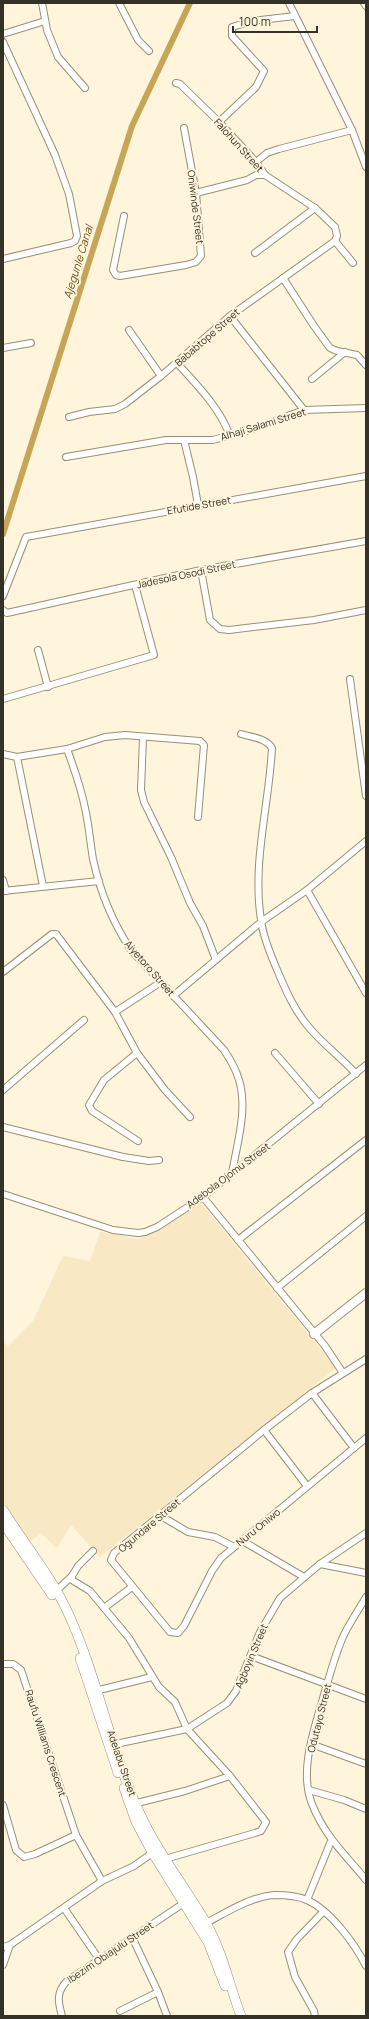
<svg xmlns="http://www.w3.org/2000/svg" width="369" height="2019" viewBox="0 0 369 2019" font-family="Manrope,sans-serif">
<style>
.built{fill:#f8e8c4}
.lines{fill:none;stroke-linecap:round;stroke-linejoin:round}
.canal{stroke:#c6a656;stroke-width:6}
.minor-casing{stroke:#9a8f74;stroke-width:8}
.tertiary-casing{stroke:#9a8f74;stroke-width:10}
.secondary-casing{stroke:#9a8f74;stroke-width:10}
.minor{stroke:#fff;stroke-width:6}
.tertiary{stroke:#fff;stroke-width:8}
.secondary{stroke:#fff;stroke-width:9}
.labels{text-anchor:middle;stroke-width:4;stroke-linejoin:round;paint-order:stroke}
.street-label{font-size:10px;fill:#353125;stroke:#fff5dd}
.water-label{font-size:11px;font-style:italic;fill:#654f11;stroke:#fff5dd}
</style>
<rect width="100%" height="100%" fill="#fff5dd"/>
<!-- built -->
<path class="built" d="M200,1202l136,166 -236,189 -29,-32 -14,23 -16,-15 -12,10 -26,-40v-162l5,5 25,-25 30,-65 27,5 10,-29 38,7 24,-11z"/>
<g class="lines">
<!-- canal -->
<path class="canal" d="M3,534l129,-408 58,-123"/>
<defs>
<g id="minor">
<path d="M42,3l5,27 11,27 27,31"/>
<path d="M119,3l19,37 11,11"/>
<path d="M289,3l63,127 14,37"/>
<path d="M364,3l2,3"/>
<path d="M3,34l42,-13"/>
<path d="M3,42l52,113 14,39 8,42 -2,5 -4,2 -68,16"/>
<path d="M219,122l37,-35 8,-16 -32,-35v-9l20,-6 43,-5"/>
<path d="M256,162l11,-9 12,-4 73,-19"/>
<path d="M196,193l51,-13 9,-5h9"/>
<path d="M124,216l-11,54 3,5 4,1 66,-11 10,-3 5,-6 -5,-63 -12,-65"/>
<path d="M335,241l18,22"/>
<path d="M255,253l60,-45"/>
<path d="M283,278l31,48 16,22 7,3 20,4 9,10"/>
<path d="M230,316l74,94"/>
<path d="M129,330l32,46"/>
<path d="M3,348l28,-5"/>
<path d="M177,363c20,22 43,45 53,73"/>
<path d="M312,379l33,-27"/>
<path d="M69,417l20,-5 26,-3 10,-5 36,-28 69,-60 105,-75 2,-5 -2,-9 -20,-19 -50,-33 -9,-13 -37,-40 -39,-38 -4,-1"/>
<path d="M184,440l9,37 5,28"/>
<path d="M66,457l100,-17h47l37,-10 54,-20 62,-2"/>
<path d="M201,570l9,50 10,9 9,1 85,-10 52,-10"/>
<path d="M3,596l23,-59 340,-61"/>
<path d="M3,610l4,3 194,-43 165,-29"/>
<path d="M38,650l10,37"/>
<path d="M350,679l16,117"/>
<path d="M3,699l151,-44 -19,-70"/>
<path d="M241,734c10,3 25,4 31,14 -3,58 -20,114 -11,172 2,17 10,36 17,52 8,19 16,37 29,53 14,18 34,32 49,49"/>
<path d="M143,738l-2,52 3,12 27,55 19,46 13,23 13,34"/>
<path d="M67,749c7,19 14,39 18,59 4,17 5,34 8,51 7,33 20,64 38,91l93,100c6,9 12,19 15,30 9,29 -2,64 -7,93"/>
<path d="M3,754l14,3 26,129"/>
<path d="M17,757l50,-8 38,-12 20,-2 75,6 4,4 -6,72"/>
<path d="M3,880l3,11"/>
<path d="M307,890l59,103"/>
<path d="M3,891l96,-10"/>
<path d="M3,972l49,-38h4l59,78 22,41 28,37 25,27"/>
<path d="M173,996l88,-74 46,-32 59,-49"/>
<path d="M115,1012l46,-30"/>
<path d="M137,1053l-33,27 -15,25 3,6 46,30"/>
<path d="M275,1053l44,51"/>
<path d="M3,1090l81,-70"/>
<path d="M3,1127l120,30 26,4 10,-1"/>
<path d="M3,1194l110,36 25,3 7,-1 12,-5 46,-30 163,-132"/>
<path d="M203,1197l122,149 18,27"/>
<path d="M238,1240l128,-100"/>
<path d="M277,1288l89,-72"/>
<path d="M366,1359l-54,34 -48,37 -150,123 -3,7 59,72 8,1 6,-7 28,-55 9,-13 145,-120"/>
<path d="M312,1393l42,55"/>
<path d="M264,1430l43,56"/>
<path d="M161,1516l27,16 27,5 19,10"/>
<path d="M241,1540l63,37"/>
<path d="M320,1564l46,9"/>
<path d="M72,1576l6,-10 15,-15"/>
<path d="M52,1590h5l15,-14v4l18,11 39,47 30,49 16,15 12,27 43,47 36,46 -5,9 -6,2 -90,26"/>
<path d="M366,1597c-8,14 -18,28 -24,42 -7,17 -12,35 -17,52 -9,34 -27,78 -13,113 13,33 33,50 54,76"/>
<path d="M104,1608l28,-21"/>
<path d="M251,1656l115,43"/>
<path d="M3,1664h10l8,6 55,165 26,46"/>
<path d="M95,1691l57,-14"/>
<path d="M311,1744l55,20"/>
<path d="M111,1745l76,-16 40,-26 9,-12 24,-59 20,-34 40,-34 46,-31"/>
<path d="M309,1790l35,10 22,9"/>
<path d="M133,1804l52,-13 45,-15"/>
<path d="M3,1805l13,45 8,7 11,-3 41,-19"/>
<path d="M307,1900l24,-59"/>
<path d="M64,1908l35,51"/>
<path d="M206,1923c21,-11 44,-26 68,-28 9,0 24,1 33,5 23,10 48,44 59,66"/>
<path d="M132,1937l26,55 9,24"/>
<path d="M3,1947l7,-2 92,-64 32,-15 21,-15"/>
<path d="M3,1965l7,-20"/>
<path d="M120,2011l38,-19"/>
<path d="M62,2016c-4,-14 -6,-24 5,-35l120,-80"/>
<path d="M315,2016l-1,-5 -19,-34 -7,-25 9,-13 26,-27"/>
</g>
<path id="tertiary" d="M314,1334l52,-41"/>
<g id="secondary">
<path d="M3,1510c22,35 49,67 66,105 30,66 42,140 74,205 17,36 43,68 63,103 17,29 23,62 35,93"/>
<path d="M3,1523l49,72"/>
<path d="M80,1658l38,115"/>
<path d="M124,1788l12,34 16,30 56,90 17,44"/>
</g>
</defs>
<!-- minor casing -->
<use href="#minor" class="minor-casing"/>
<!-- tertiary casing -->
<use href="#tertiary" class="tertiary-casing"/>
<!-- secondary casing -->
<use href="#secondary" class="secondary-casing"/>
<!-- minor -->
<use href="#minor" class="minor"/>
<!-- tertiary -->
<use href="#tertiary" class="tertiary"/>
<!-- secondary -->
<use href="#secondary" class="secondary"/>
</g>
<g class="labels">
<!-- street labels -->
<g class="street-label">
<text transform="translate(239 145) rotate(48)" y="4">Falohun Street</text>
<text transform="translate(196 207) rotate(83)" y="4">Oniwinde Street</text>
<text transform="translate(207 337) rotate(-41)" y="4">Bababtope Street</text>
<text transform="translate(263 424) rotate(-17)" y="4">Alhaji Salami Street</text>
<text transform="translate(199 505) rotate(-10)" y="4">Efutide Street</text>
<text transform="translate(186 574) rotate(-12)" y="4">Jadesola Osodi Street</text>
<text transform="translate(150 968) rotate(49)" y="4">Aiyetoro Street</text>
<text transform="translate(228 1175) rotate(-37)" y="4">Adebola Ojomu Street</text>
<text transform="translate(149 1525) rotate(-40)" y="4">Ogundare Street</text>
<text transform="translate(258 1527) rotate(-39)" y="4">Nuru Oniwo</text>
<text transform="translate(251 1656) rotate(-67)" y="4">Agboyin Street</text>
<text transform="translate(319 1718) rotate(-76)" y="4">Odutayo Street</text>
<text transform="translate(46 1743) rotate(72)" y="4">Raufu Williams Crescent</text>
<text transform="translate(122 1763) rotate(71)" y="4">Adelabu Street</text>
<text transform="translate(110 1952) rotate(-34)" y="4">Ibezim Obiajulu Street</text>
</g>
<!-- water labels -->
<g class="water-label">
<text transform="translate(78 262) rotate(-73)" y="4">Ajegunle Canal</text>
</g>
</g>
<!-- border -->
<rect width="369" height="2019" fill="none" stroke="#353125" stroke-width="8"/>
<!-- scale -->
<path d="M233 26v6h84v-6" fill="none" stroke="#353125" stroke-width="2"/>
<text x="239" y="26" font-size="12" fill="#353125" stroke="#fff5dd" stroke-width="3" paint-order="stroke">100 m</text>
</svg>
